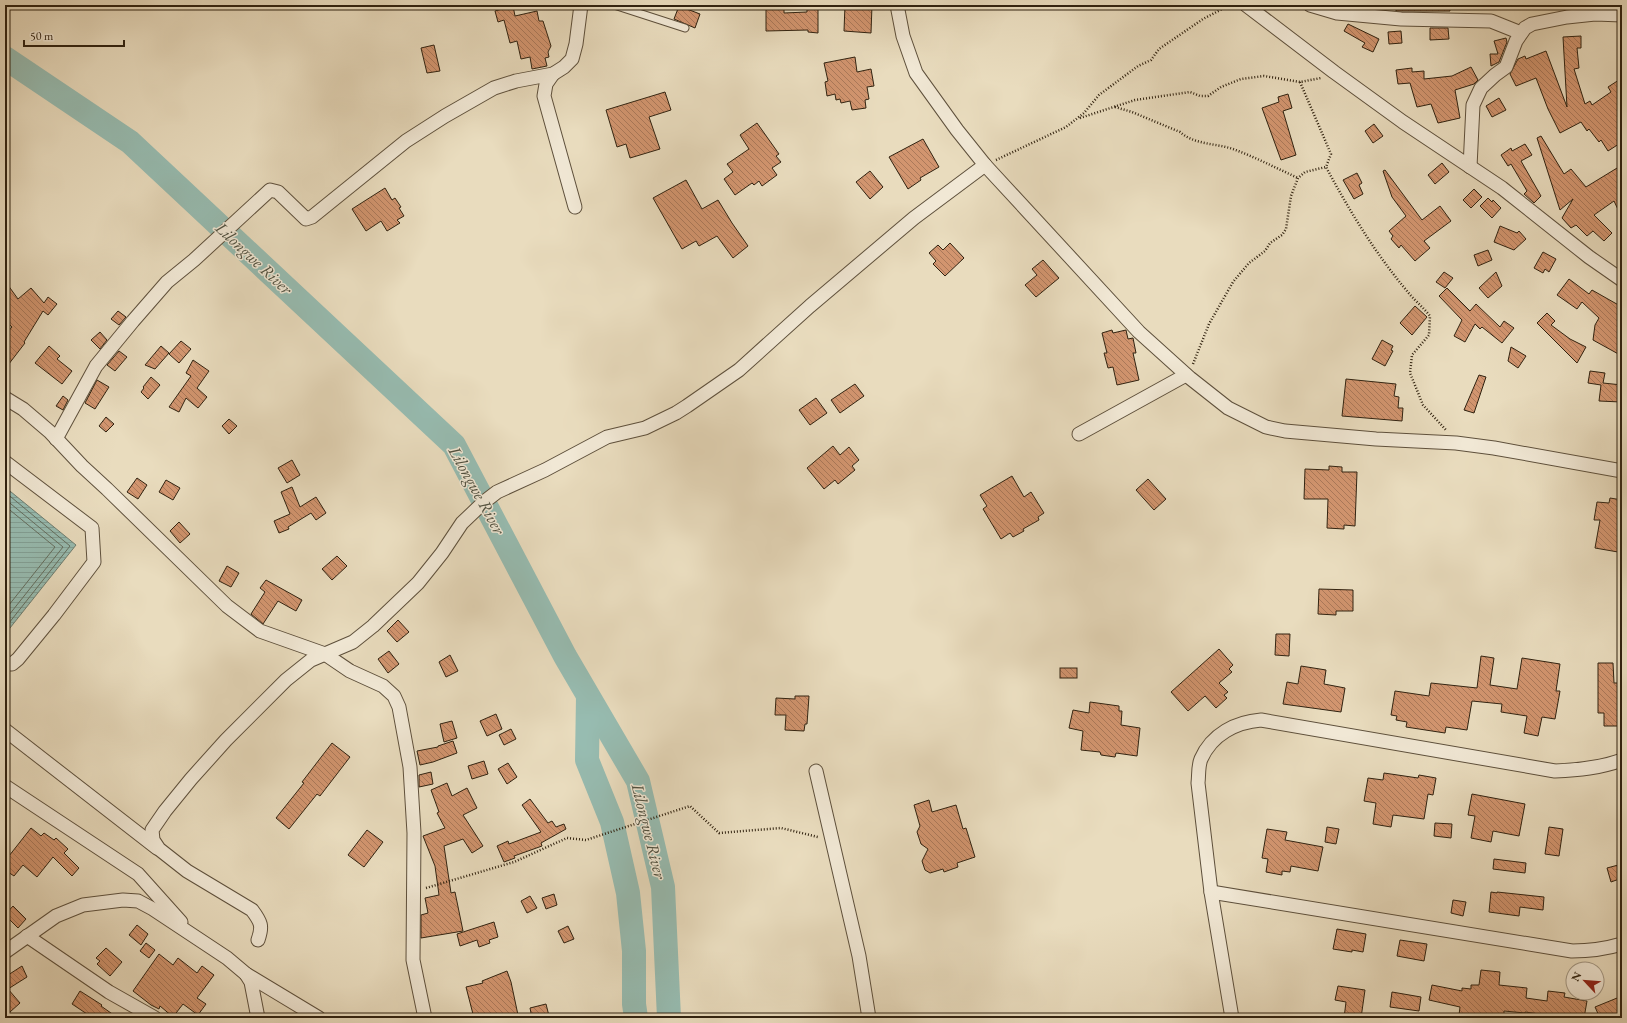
<svg xmlns="http://www.w3.org/2000/svg" width="1627" height="1023" viewBox="0 0 1627 1023" font-family="'EB Garamond',serif">
<style>
.water{fill:url(#water-rules);stroke:#6e7e71}
.lines{fill:none;stroke-linecap:round;stroke-linejoin:round}
.shore{stroke:#646f60;stroke-width:1}
.river{stroke:#97bcb1;stroke-width:24}
.building{fill:url(#building-back-hatch);stroke:#302210}
.lane-casing{stroke:#5e503c;stroke-width:9}
.street-casing{stroke:#5e503c;stroke-width:15}
.path{stroke:#302210;stroke-width:2.5;stroke-dasharray:1 2;stroke-linecap:butt}
.lane{stroke:#f1e8d5;stroke-width:7}
.street{stroke:#f1e8d5;stroke-width:13}
.labels{text-anchor:middle;stroke-width:3;stroke-linejoin:round;paint-order:stroke}
.water-label{font-size:17px;font-style:italic;fill:#4f5040;stroke:#f1e8d5}
</style>
<defs>
<pattern id="water-rules" width="6" height="5" patternUnits="userSpaceOnUse"><rect width="6" height="5" fill="#97bcb1"/><path d="M0 2.5h6" fill="none" stroke="#82a197"/></pattern>
<pattern id="building-back-hatch" width="6" height="6" patternUnits="userSpaceOnUse"><rect width="6" height="6" fill="#d2956f"/><path d="M-1 5l2 2M0 0l6 6M5-1l2 2" fill="none" stroke="#ab795a"/></pattern>
</defs>
<rect width="100%" height="100%" fill="#e9dcbe"/>
<filter id="stains"><feTurbulence type="fractalNoise" baseFrequency=".005" numOctaves="4"/><feColorMatrix values="0 0 0 0 .2 0 0 0 0 .09 0 0 0 0 .02 0 0 0 .5 -.17"/></filter>
<radialGradient id="worn" r=".72"><stop offset=".6" stop-color="#630" stop-opacity="0"/><stop offset="1" stop-color="#630" stop-opacity=".3"/></radialGradient>
<!-- water -->
<path class="water" d="M5,487l71,58 -70,88h-1z"/>
<g class="lines">
<!-- shore -->
<g class="shore">
<path d="M5,492l65,54 -65,82"/>
<path d="M5,499l58,48 -58,73"/>
<path d="M5,506l50,41 -50,63"/>
</g>
<!-- river -->
<g class="river">
<path d="M5,58l125,84 324,303 111,211 73,125 25,106 6,131"/>
<path d="M588,697l-1,63 25,62 16,71 6,58v53l2,14"/>
</g>
</g>
<!-- building -->
<g class="building">
<path d="M766,5h18v8l23,-1v-4h11v25l-10,-1v-2l-42,1z"/>
<path d="M845,5h27l-1,28 -27,-2z"/>
<path d="M1396,5h53l1,6h-54z"/>
<path d="M513,6l2,10 22,-5 2,10h4l8,25 -3,6 1,5 -4,1 2,8 -15,3 -2,-12 -9,2 -4,-18 -7,2 -6,-23 -6,2 -3,-11z"/>
<path d="M679,6l21,8 -5,14 -21,-9z"/>
<path d="M1348,24l31,15 -6,13 -11,-5 3,-4 -21,-12z"/>
<path d="M1430,28h18l1,11 -19,1z"/>
<path d="M1401,31l1,12 -13,1 -1,-12z"/>
<path d="M1581,36v12h-4l2,20 -5,1 11,35 5,-3 2,4 19,-13 -3,-5 14,-9v64l-14,9 -7,-11 -2,2 -10,-13 -2,2 -6,-9 -21,11 -12,-24 -12,-31 -20,8 -6,-12 8,-15 7,-3 1,3 20,-8 21,56 -4,-70z"/>
<path d="M1506,38l1,4 -8,20 -8,4 -1,-12h8l-4,-13z"/>
<path d="M434,45l6,26 -13,2 -6,-25z"/>
<path d="M855,57l2,15 14,-3 3,17 -7,1 2,12 -4,1 1,8 -14,2 -2,-9 -9,2 -1,-4 -4,1 -1,-6 -8,2 -2,-14 3,-1 -4,-18z"/>
<path d="M1471,67l7,13 -4,4 -19,6 5,28 -22,5 -7,-19 -14,3 -7,-24 -12,1 -2,-14 16,-2v4l12,-1v8l28,-3z"/>
<path d="M665,92l6,18 -22,7 11,32 -30,9 -4,-14 -9,3 -11,-37z"/>
<path d="M1288,94l4,14 -9,3 13,44 -15,5 -19,-52 17,-6 -1,-5z"/>
<path d="M1499,98l7,12 -14,7 -6,-11z"/>
<path d="M757,123l22,31 -3,2 5,6 -9,6 5,7 -15,11 -3,-5 -5,4 -2,-2 -17,12 -11,-16 9,-7 -6,-8 22,-15 -9,-14z"/>
<path d="M1374,124l9,12 -10,7 -8,-12z"/>
<path d="M1541,136l23,38 7,-5 15,18 36,-22v53l-8,-17 -20,14 18,18 -8,8 -11,-10 -6,5 -11,-11 -5,3 -9,-10 11,-19 -13,11 -23,-72z"/>
<path d="M923,139l16,28 -19,11 1,2 -13,9 -19,-32z"/>
<path d="M1525,144l7,11 -11,6 20,35 -7,7 -10,-9 3,-3 -16,-27 -3,2 -7,-11 10,-7 1,3z"/>
<path d="M1442,163l7,9 -14,12 -7,-9z"/>
<path d="M1385,170l37,50 18,-14 11,15 -27,20 6,7 -15,13 -14,-16 -2,3 -8,-9 2,-3 -4,-5 17,-15 -14,-19 -9,-26z"/>
<path d="M870,171l13,16 -13,12 -14,-17z"/>
<path d="M1357,173l5,10 -3,2 4,9 -9,5 -11,-19z"/>
<path d="M686,180l16,29 16,-9 14,23 16,23 -15,12 -16,-22 -18,10 -3,-5 -14,8 -29,-51z"/>
<path d="M385,188l7,12 3,-2 6,9 -2,1 5,8 -7,4 3,3 -13,8 -6,-10 -15,10 -14,-22z"/>
<path d="M1474,189l8,8 -11,11 -8,-8z"/>
<path d="M1488,198l4,4 1,-2 8,8 -9,10 -12,-12z"/>
<path d="M1500,226l17,7 2,-2 7,8 -12,11 -20,-8z"/>
<path d="M950,243l14,15 -19,18 -12,-12 3,-3 -7,-8 9,-8 5,5z"/>
<path d="M1488,250l4,10 -14,6 -4,-11z"/>
<path d="M1543,252l13,7 -7,13 -4,-3 -2,4 -9,-5z"/>
<path d="M1043,260l16,18 -23,19 -11,-12 12,-10 -5,-6z"/>
<path d="M1444,272l9,6 -8,10 -9,-6z"/>
<path d="M1496,272l6,14 -14,12 -9,-10z"/>
<path d="M1569,279l20,15 3,-4 30,17v49l-29,-16 2,-15 4,-7 -17,-16 -5,7 -20,-14z"/>
<path d="M5,281l13,18 13,-11 13,15 4,-6 9,7 -9,11 -5,-4 -19,31 1,1 -20,26v-34l7,-8 -7,-7z"/>
<path d="M1447,288l23,23 6,-7 24,23 4,-6 10,7 -12,15 -20,-16 -2,2 -5,-5 -10,18 -11,-6 8,-16 -23,-24z"/>
<path d="M1415,306l12,11 -15,18 -12,-12z"/>
<path d="M118,311l8,6 -7,8 -8,-6z"/>
<path d="M1547,313l8,8 -4,4 19,14 16,8 -9,16 -40,-40z"/>
<path d="M1112,330l1,3 13,-3 2,9 5,-1 3,15h-3l6,27 -22,5 -4,-18 -5,1 -4,-15h3l-5,-20z"/>
<path d="M100,332l7,8 -7,9 -9,-9z"/>
<path d="M1382,340l11,6 -2,4 2,1 -8,15 -13,-7z"/>
<path d="M181,341l10,8 -12,14 -10,-9z"/>
<path d="M49,346l11,10 -3,3 15,12 -10,13 -27,-21z"/>
<path d="M161,346l8,7 -14,16 -10,-4z"/>
<path d="M1511,347l15,9 -8,12 -10,-7z"/>
<path d="M119,351l8,6 -12,14 -8,-6z"/>
<path d="M193,360l16,11 -12,17 10,9 -9,11 -12,-10 -7,14 -10,-5 22,-31 -5,-3z"/>
<path d="M1590,371l15,2 -2,10 19,2 -1,17 -22,-1 2,-16 -13,-2z"/>
<path d="M1479,375l7,2 -12,36 -10,-3z"/>
<path d="M151,377l9,8 -12,14 -7,-7 3,-4 -1,-1z"/>
<path d="M1346,379l50,5 -2,12 5,1 -1,11h5l-1,13 -60,-5z"/>
<path d="M97,380l12,7 -14,22 -10,-6z"/>
<path d="M855,384l9,12 -24,17 -9,-13z"/>
<path d="M63,396l5,4 -5,10 -7,-4z"/>
<path d="M816,398l11,15 -17,12 -11,-15z"/>
<path d="M106,417l8,7 -8,8 -7,-6z"/>
<path d="M229,419l8,7 -8,8 -7,-8z"/>
<path d="M833,446l7,9 9,-8 10,13 -7,6 3,4 -17,14 -3,-4 -11,9 -17,-21z"/>
<path d="M292,460l8,15 -13,8 -9,-15z"/>
<path d="M1329,466l13,1v5h15l-2,54 -11,-1v4l-17,-1 1,-29h-24l1,-30 24,1z"/>
<path d="M1012,476l12,21 7,-5 13,21 -6,4 1,3 -16,9 1,2 -11,6 -3,-4 -9,6 -18,-30 4,-3 -7,-11z"/>
<path d="M137,478l10,7 -9,14 -11,-7z"/>
<path d="M1148,479l18,20 -12,11 -18,-20z"/>
<path d="M166,480l14,8 -7,12 -14,-8z"/>
<path d="M292,487l8,20 16,-10 10,16 -10,7 -5,-7 -23,14 1,2 -10,4 -5,-12 16,-7 -9,-22z"/>
<path d="M1610,498l12,2v40h-2l-2,12 -23,-4 5,-28h-6l3,-18 12,1z"/>
<path d="M179,522l11,12 -10,9 -10,-12z"/>
<path d="M337,556l10,10 -15,14 -10,-11z"/>
<path d="M227,566l12,7 -8,14 -12,-6z"/>
<path d="M266,580l36,20 -6,11 -18,-10 -15,23 -12,-10 14,-22 -5,-4z"/>
<path d="M1319,589l34,1v21h-17v4l-18,-1z"/>
<path d="M398,620l11,12 -12,10 -10,-11z"/>
<path d="M1276,634h14l-1,22 -14,-1z"/>
<path d="M1219,649l14,16 -4,4 3,3 -13,11 9,9 -4,3 3,3 -11,10 -11,-12 -17,15 -17,-19z"/>
<path d="M389,651l10,13 -11,9 -10,-14z"/>
<path d="M450,655l8,16 -12,6 -7,-15z"/>
<path d="M1481,656l13,2 -4,27 27,4 5,-31 38,6 -4,27h4l-5,28 -13,-2 -4,19 -14,-3 3,-17 -26,-4 1,-8 -30,-3 -5,29 -21,-3 -1,6 -39,-6 1,-5 -11,-2 1,-4 -6,-1 4,-24 34,5 2,-13 46,5z"/>
<path d="M1598,663h15l1,20h8v43h-18v-13h-6z"/>
<path d="M1301,666l25,4 -2,14 21,4 -4,24 -58,-8 4,-22 11,2z"/>
<rect x="1060" y="668" width="17" height="10"/>
<path d="M795,696h14l-2,28h-2l-1,7 -19,-1 1,-15h-11l1,-17 19,1z"/>
<path d="M1090,702l29,4v5h3l-1,14 19,3 -3,28 -21,-3 -1,4 -14,-2 -1,-3 -19,-2 2,-19 -14,-3 4,-18 16,3z"/>
<path d="M496,714l6,15 -15,7 -7,-15z"/>
<path d="M452,721l5,17 -13,4 -4,-18z"/>
<path d="M511,729l5,10 -12,6 -5,-10z"/>
<path d="M453,741l4,12 -24,9 -13,3 -3,-14 21,-4v-1z"/>
<path d="M332,743l18,14 -30,39 -3,-2 -28,35 -13,-11 28,-35 -2,-1z"/>
<path d="M484,761l4,13 -16,5 -4,-13z"/>
<path d="M508,763l9,14 -10,7 -9,-15z"/>
<path d="M431,772l2,12 -14,3v-12z"/>
<path d="M1384,773l34,5 1,-3 17,3 -3,17 -5,-1 -4,25 -31,-4 -2,12 -18,-3 3,-21 -12,-2 4,-23 15,2z"/>
<path d="M447,783l5,13 15,-8 10,20 -14,7 20,31 -11,7 -9,-14 -19,7 7,47 4,-1 8,39 -42,7v-23l7,-2 -3,-15 14,-3 -4,-29 -12,-30 22,-8 -8,-15 2,-1 -8,-22z"/>
<path d="M1472,794l53,10 -6,32 -26,-5 -2,11 -20,-4 4,-22 -7,-1z"/>
<path d="M530,799l18,24 4,-2 4,6 8,-3 2,5 -25,14 1,3 -28,10 1,2 -11,4 -7,-16 11,-5 1,3 32,-12 -19,-27z"/>
<path d="M929,800l3,12 24,-7 7,24 3,-1 9,29 -18,6 1,4 -14,5 -1,-3 -13,4 -5,-3 -3,-9 6,-12 -7,-5 -4,-12 3,-6 -6,-21z"/>
<path d="M1435,823l17,1 -1,14 -17,-2z"/>
<path d="M1327,827l12,2 -3,15 -11,-2z"/>
<path d="M1549,827l14,2 -4,27 -14,-2z"/>
<path d="M31,828l10,8 3,-3 10,7 2,-2 12,11 -4,4 15,15 -7,8 -19,-19 -16,20 -14,-12 -9,11 -9,-6v-9z"/>
<path d="M1267,829l20,3 -2,8 38,7 -5,24 -27,-5 -1,6 -8,-1v4l-16,-3 2,-13 -6,-1z"/>
<path d="M367,830l16,12 -19,25 -16,-12z"/>
<path d="M1494,859l32,4 -1,10 -32,-4z"/>
<path d="M1622,864v14l-11,4 -4,-14z"/>
<path d="M1491,892l6,1v-1l47,5 -1,13 -23,-3 -1,9 -30,-4z"/>
<path d="M554,894l3,11 -11,4 -4,-11z"/>
<path d="M530,896l7,12 -10,5 -6,-12z"/>
<path d="M1453,900l13,2 -3,14 -12,-3z"/>
<path d="M13,906l13,13 -8,9 -13,-13z"/>
<path d="M494,922l4,15 -9,3 1,3 -11,4 -2,-7 -17,6 -3,-12z"/>
<path d="M137,925l11,9 -7,11 -12,-10z"/>
<path d="M568,926l6,13 -10,4 -6,-12z"/>
<path d="M1337,929l29,5 -3,18 -11,-2v2l-19,-3z"/>
<path d="M1400,940l27,4 -3,17 -27,-5z"/>
<path d="M146,943l9,7 -6,8 -9,-7z"/>
<path d="M106,948l16,14 -12,14 -13,-12 3,-3 -4,-3z"/>
<path d="M159,954l14,11 5,-7 19,15 5,-7 12,9 -17,23 9,6 -8,11 -15,-11 -10,13 -13,-11 -1,3 -8,-4 -18,-14z"/>
<path d="M22,966l5,11 -19,12 12,14 -10,9 -5,-6v-29z"/>
<path d="M1481,970l19,2 -1,13 28,3 -1,10 21,3 1,-10 17,2 -1,4 23,4 -3,17h-37v-3l-22,-3v1l-21,-2v5l-19,-2v4h-12v-1l-14,-2 1,-8 -31,-7 3,-15 30,6v-3l9,1v-4h8z"/>
<path d="M507,971l4,11 7,33 -12,3h-32l-8,-31 17,-4 -1,-2z"/>
<path d="M1338,986l27,4 -4,28h-17l2,-16 -11,-2z"/>
<path d="M80,991l22,14 -1,1 17,12h-25l-21,-14z"/>
<path d="M1392,992l29,5 -2,14 -29,-4z"/>
<path d="M1622,996v22h-22l-5,-11z"/>
<path d="M546,1004l3,12 -17,2 -2,-10z"/>
</g>
<g class="lines">
<defs>
<path id="lane" d="M614,5l71,23"/>
<g id="street">
<path d="M897,5l6,31 13,37 41,57 28,35 154,167 51,46 38,30 38,19 19,4 91,8 80,4 38,5 128,23"/>
<path d="M1246,5l88,67 69,50 99,66 87,69 33,23"/>
<path d="M1310,5l27,8 64,6 90,2 30,12"/>
<path d="M553,74l-7,10 -2,12 31,111"/>
<path d="M1470,167l3,-62 8,-17 14,-13 11,-8 10,-26 9,-13 7,-4 35,-7 28,-3 27,1"/>
<path d="M5,398l18,11 27,23 32,34 25,23 120,117 33,25 65,23 25,17 33,15 11,10 5,11 11,60 4,66 -1,127 12,58"/>
<path d="M1079,434l107,-59"/>
<path d="M56,439l40,-73 37,-45 34,-39 27,-22 76,-70 8,2 28,27 6,-2 94,-76 39,-25 49,-28 22,-7 37,-7 11,-7 8,-8 4,-15 5,-39"/>
<path d="M5,462l87,66 2,34 -40,53 -36,44 -6,5h-7"/>
<path d="M5,730l152,118"/>
<path d="M816,771l43,185 10,62"/>
<path d="M5,786l133,88 43,48"/>
<path d="M1211,892l361,59c18,0 33,-2 50,-7"/>
<path d="M27,936l82,56 46,26"/>
<path d="M258,940c5,-14 3,-18 -6,-30l-65,-39 -28,-22 -6,-9 -1,-10 13,-19 26,-32 35,-39 60,-60 25,-20 42,-18 20,-16 45,-43 24,-30 20,-30 22,-21 13,-10 48,-22 62,-33 38,-9 31,-15 11,-7 52,-36 71,-64 104,-88 71,-53"/>
<path d="M5,952l51,-36 27,-11 40,-5 15,1 15,8 74,49 19,16 73,44"/>
<path d="M246,974l5,8 7,36"/>
<path d="M1232,1018l-21,-126 -13,-109c1,-8 0,-17 3,-24 11,-25 35,-37 60,-39l294,51c24,-1 45,-3 67,-11"/>
</g>
</defs>
<!-- lane casing -->
<use href="#lane" class="lane-casing"/>
<!-- street casing -->
<use href="#street" class="street-casing"/>
<!-- path -->
<g class="path">
<path d="M1300,82l31,72 -5,13c23,43 49,86 81,124 7,9 16,16 23,25l-1,19 -17,20 -2,18 13,32 23,25"/>
<path d="M1115,107l17,5 48,20c15,13 35,11 53,17 22,8 43,19 65,29"/>
<path d="M1080,118l55,-18 55,-8 10,4h8l13,-9 20,-8 23,-3 36,6 21,-4"/>
<path d="M996,160l70,-33 18,-14 15,-18 39,-29 13,-6 8,-11 44,-30 27,-14"/>
<path d="M1193,364l16,-40 24,-42 16,-19 16,-12 5,-8 12,-8 4,-6 5,-33 7,-18 7,-6 21,-5"/>
<path d="M426,888l88,-26 53,-24 19,2 104,-34 29,27 62,-5 37,9"/>
</g>
<!-- lane -->
<use href="#lane" class="lane"/>
<!-- street -->
<use href="#street" class="street"/>
</g>
<g class="labels">
<!-- water labels -->
<g class="water-label">
<text transform="translate(254 258) rotate(43)" y="6">Lilongwe River</text>
<text transform="translate(477 490) rotate(61)" y="6">Lilongwe River</text>
<text transform="translate(649 831) rotate(76)" y="6">Lilongwe River</text>
</g>
</g>
<!-- margin -->
<rect width="1627" height="1023" fill="none" stroke="#e9dcbe" stroke-width="20"/>
<rect x="6" y="6" width="1615" height="1011" fill="none" stroke="#302210" stroke-width="2"/>
<rect x="10" y="10" width="1607" height="1003" fill="none" stroke="#302210"/>
<!-- north arrow -->
<g transform="translate(1585 981) rotate(296)"><circle r="19" fill="#f1e8d5" stroke="#a49986"/>
<path d="M0-3L7 15L0 10L-7 15Z" fill="#8f2418"/>
<text y="-6" font-size="11" font-weight="bold" text-anchor="middle" fill="#302210">N</text>
</g>
<!-- scale -->
<path d="M24 40v6h100v-6" fill="none" stroke="#302210" stroke-width="2"/>
<text x="30" y="40" font-size="12" fill="#302210" stroke="#f1e8d5" stroke-width="3" paint-order="stroke">50 m</text>
<rect width="100%" height="100%" filter="url(#stains)"/>
<rect width="100%" height="100%" fill="url(#worn)"/>
</svg>
